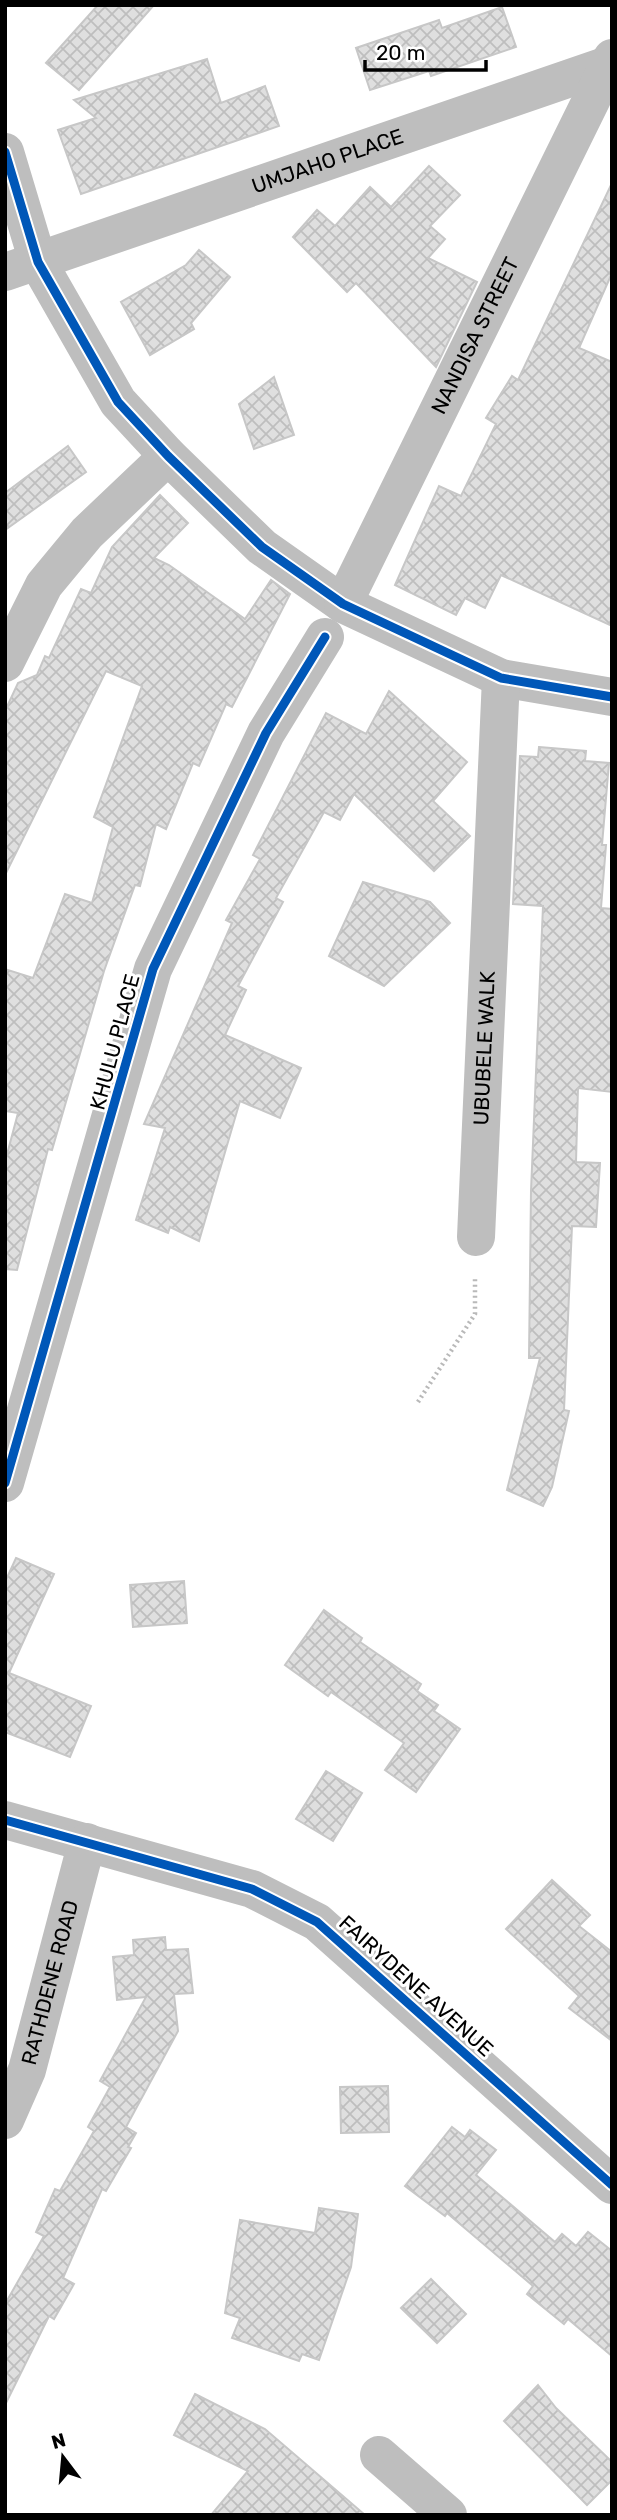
<svg xmlns="http://www.w3.org/2000/svg" width="617" height="2520" viewBox="0 0 617 2520" font-family="Rubik,sans-serif">
<style>
.building{fill:url(#building-cross-hatch);stroke:#c7c7c7;stroke-width:2}
.lines{fill:none;stroke-linecap:round;stroke-linejoin:round}
.path{stroke:#b9b9b9;stroke-width:4.5;stroke-dasharray:2 3.5;stroke-linecap:butt}
.minor{stroke:#bebebe;stroke-width:38}
.cycleway-casing{stroke:#fff;stroke-width:13}
.cycleway{stroke:#0057b8;stroke-width:9}
.labels{text-anchor:middle;stroke-width:6;stroke-linejoin:round;paint-order:stroke}
.street-label{font-size:21px;fill:#000;stroke:#fff}
</style>
<defs>
<pattern id="building-cross-hatch" width="8" height="8" patternUnits="userSpaceOnUse" patternTransform="scale(1.75)"><rect width="8" height="8" fill="#dfdfdf"/><path d="M0 0l8 8M0 8l8-8" fill="none" stroke="#bebebe"/></pattern>
</defs>
<rect width="100%" height="100%" fill="#fff"/>
<!-- building -->
<g class="building">
<path d="M98,5h56l-75,85 -33,-27z"/>
<path d="M502,7l14,40 -85,29 -2,-5 -59,19 -14,-42 83,-28 3,8z"/>
<path d="M207,59l14,44 44,-17 14,40 -198,68 -23,-64 38,-12 -22,-18z"/>
<path d="M429,166l31,29 -30,31 15,13 -17,19 49,24 -41,85 -80,-84 -9,9 -54,-55 24,-27 18,16 35,-39 21,20z"/>
<path d="M612,183v90l-33,75 33,14v264l-111,-51 -16,33 -20,-10 -9,17 -61,-30 44,-99 22,10 35,-72 -10,-6 26,-42 6,4z"/>
<path d="M199,250l31,27 -39,46 3,6 -44,26 -29,-53 65,-37z"/>
<path d="M274,377l20,58 -40,14 -15,-45z"/>
<path d="M68,446l18,26 -81,58v-37z"/>
<path d="M160,495l28,28 -34,35 15,7 76,54 26,-39 19,14 -58,113 -6,-3 -27,62 -6,-3 -27,66 -10,-5 -16,62 -5,-1 -31,86 -52,179 -4,-1 -31,121 -12,-1v-107l13,-49 -13,-2v-142l28,9 32,-84 27,9 21,-76 -19,-10 48,-131 -36,-15 -101,204v-164l13,-28 19,-8 8,-19 4,2 32,-69 10,4 21,-46z"/>
<path d="M389,691l78,71 -34,39 37,35 -36,35 -80,-77 -14,26 -16,-8 -48,86 7,4 -45,84 8,4 -21,45 76,33 -21,50 -40,-17 -41,140 -29,-14 -2,6 -32,-13 29,-92 -21,-4 88,-201 -6,-3 34,-61 -7,-4 73,-142 40,21z"/>
<path d="M539,747l47,4 -1,10 24,2 -7,82h4l-5,63 11,1v183l-34,-4 -2,74 24,1 -4,64 -24,-1 -8,184 5,1 -17,76 -9,19 -36,-16 33,-132h-11l2,-167 12,-285 -30,-2 7,-148 18,1z"/>
<path d="M363,882l67,20 20,21 -66,63 -55,-30z"/>
<path d="M16,1558l38,16 -45,99 82,33 -21,51 -65,-25v-150z"/>
<path d="M184,1581l3,42 -54,4 -3,-42z"/>
<path d="M324,1610l38,28 -2,4 61,42 -4,7 21,14 -4,6 26,18 -44,63 -31,-22 19,-27 -73,-51 -3,4 -43,-31z"/>
<path d="M326,1771l36,22 -29,48 -37,-22z"/>
<path d="M552,1880l38,35 -11,11 33,26v89l-43,-33 10,-12 -73,-67z"/>
<path d="M165,1937l1,13 22,-1 5,44 -19,1 4,37 -52,96 10,6 -8,14 3,1 -25,43 -4,-2 -39,89 11,6 -20,35 -5,-3 -44,89v-101l39,-68 -8,-4 19,-43 5,2 34,-60 -6,-4 22,-40 -10,-6 46,-84 -29,3 -4,-43 21,-2 -1,-15z"/>
<path d="M388,2086l1,46 -48,1 -1,-46z"/>
<path d="M452,2127l13,10 5,-7 26,20 -20,25 79,67 7,-8 14,12 12,-14 24,19v105l-44,-37 -4,5 -37,-30 6,-8 -86,-73 -2,3 -40,-30z"/>
<path d="M319,2208l39,6 -7,53 -32,93 -17,-6 -3,7 -67,-23 8,-20 -15,-5 15,-93 75,13z"/>
<path d="M431,2279l35,35 -29,29 -36,-35z"/>
<path d="M538,2385l18,23 56,54v18l-25,25 -83,-84z"/>
<path d="M195,2394l70,35 100,86h-154l37,-44 -74,-36z"/>
</g>
<g class="lines">
<!-- path -->
<path class="path" d="M418,1402l57,-88v-38"/>
<!-- minor -->
<g class="minor">
<path d="M5,152l33,110 80,140 50,54 94,91 81,57 158,74 111,19"/>
<path id="s1" d="M5,272l603,-207"/>
<path id="s2" d="M343,604l269,-546"/>
<path d="M5,663l39,-78 43,-52 81,-77"/>
<path id="s3" d="M476,1237l25,-559"/>
<path d="M5,1483l148,-514 113,-236 59,-96"/>
<path d="M5,1820l247,69 65,33 295,263"/>
<path id="s4" d="M5,2120l22,-50 60,-228"/>
<path d="M379,2455l69,60"/>
</g>
<defs>
<g id="cycleway">
<path d="M5,152l33,110 80,140 50,54 94,91 81,57 158,74 111,19"/>
<path d="M5,1483l148,-514 113,-236 59,-96"/>
<path d="M5,1820l247,69 65,33 295,263"/>
</g>
</defs>
<!-- cycleway casing -->
<use href="#cycleway" class="cycleway-casing"/>
<!-- cycleway -->
<use href="#cycleway" class="cycleway"/>
</g>
<g class="labels">
<!-- street labels -->
<g class="street-label">
<text dy="7" stroke="none"><textPath href="#s1" startOffset="341">UMJAHO PLACE</textPath></text>
<text dy="7" stroke="none"><textPath href="#s2" startOffset="299">NANDISA STREET</textPath></text>
<text transform="translate(115 1042) rotate(-75)" y="7">KHULU PLACE</text>
<text dy="7" stroke="none"><textPath href="#s3" startOffset="189">UBUBELE WALK</textPath></text>
<text dy="7" stroke="none"><textPath href="#s4" startOffset="145">RATHDENE ROAD</textPath></text>
<text transform="translate(416 1986) rotate(42)" y="7">FAIRYDENE AVENUE</text>
</g>
</g>
<!-- border -->
<rect width="617" height="2520" fill="none" stroke="#000000" stroke-width="14"/>
<!-- north arrow -->
<g transform="translate(63 2457) rotate(344)" stroke="#ffffff" stroke-width="5" paint-order="stroke">
<path d="M0-5L12 26L0 18L-12 26Z" fill="#000000"/>
<text y="-10" font-size="19" font-weight="bold" text-anchor="middle" fill="#000000">N</text>
</g>
<!-- scale -->
<path d="M365 60v10h121v-10" fill="none" stroke="#000000" stroke-width="3.5"/>
<text x="376" y="60" font-size="21" fill="#000000" stroke="#ffffff" stroke-width="5" paint-order="stroke">20 m</text>
</svg>
